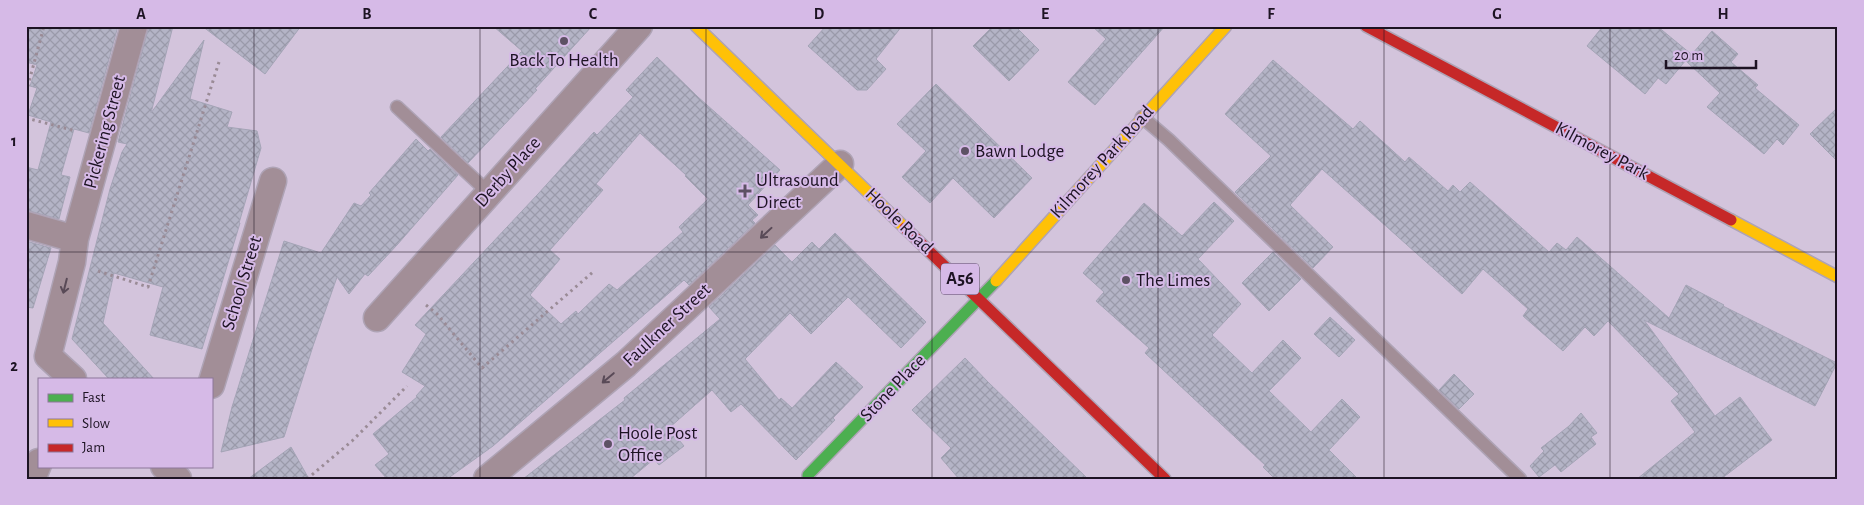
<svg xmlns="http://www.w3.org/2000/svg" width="1864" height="505" font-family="'Alegreya Sans',sans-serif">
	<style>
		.building { fill: url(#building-cross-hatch); stroke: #a4a4b6; fill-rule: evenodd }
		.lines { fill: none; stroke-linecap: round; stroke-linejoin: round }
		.lane-casing { stroke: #aea3b5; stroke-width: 15 }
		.street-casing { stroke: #aea3b5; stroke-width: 29 }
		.fast-casing { stroke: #aea3b5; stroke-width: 14 }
		.slow-casing { stroke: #aea3b5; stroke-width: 14 }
		.jam-casing { stroke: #aea3b5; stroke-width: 14 }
		.path { stroke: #9a8b96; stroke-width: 3; stroke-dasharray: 2.5 4; stroke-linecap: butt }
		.lane { stroke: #a28e97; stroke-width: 12 }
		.street { stroke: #a28e97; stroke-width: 26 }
		.fast { stroke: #4caf50; stroke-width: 11 }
		.slow { stroke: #ffc107; stroke-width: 11 }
		.jam { stroke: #c62828; stroke-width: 11 }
		.oneway { stroke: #594a57 }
		.grid { fill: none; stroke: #1d1323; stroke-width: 1; stroke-opacity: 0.55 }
		.poi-dot { fill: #5d5164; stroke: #d6bae7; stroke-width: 2 }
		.labels { text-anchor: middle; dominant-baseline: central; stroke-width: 4; stroke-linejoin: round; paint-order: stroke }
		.shield { fill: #d6bae7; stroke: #54455e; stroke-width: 1 }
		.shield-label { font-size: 18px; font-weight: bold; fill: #1d1323 }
		.poi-label { font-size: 19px; fill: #1d1323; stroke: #d6bae7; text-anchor: start }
		.street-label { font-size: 19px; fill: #1d1323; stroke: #d6bae7 }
		.neatline { fill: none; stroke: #1d1323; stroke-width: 2 }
		.grid-label { font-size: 16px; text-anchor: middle; font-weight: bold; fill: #1d1323 }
	</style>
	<defs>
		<pattern id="building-cross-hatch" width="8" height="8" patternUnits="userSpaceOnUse" patternTransform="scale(1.25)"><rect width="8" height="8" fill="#b4b4c6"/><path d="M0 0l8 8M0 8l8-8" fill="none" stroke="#9a9aaa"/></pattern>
	</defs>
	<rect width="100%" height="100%" fill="#d3c4dc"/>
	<!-- building -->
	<path class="building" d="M26,26H118L89,133L74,129L61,175L70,177L59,219L26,210V167L38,170L51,122L28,115L37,88L30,86L37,65L26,62Z
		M149,26H173L151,113L204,40L190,99L232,112L227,127L257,131L261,148L239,223H240L202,349L150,335L163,287L114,273L103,323L154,379H109L72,339L110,189L122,152L127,144L118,142Z
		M202,26H301L265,74Z
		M493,26H592L535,89L537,90L468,163L441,137L522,51Z
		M826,26H902L876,59L886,69L867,90H857L808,46Z
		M993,26H1015L1039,50L1009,81L973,46Z
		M1092,26H1165L1095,105L1068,82L1106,39Z
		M1603,26H1657L1691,54L1666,84L1658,78L1645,94L1587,46Z
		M1712,31L1738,54L1731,62L1758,85L1755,88L1799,125L1783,145L1777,139L1764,154L1707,107L1720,93L1686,61Z
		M657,57L698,97L780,170L748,205L758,215L752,220L755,223L689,285L684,280L493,446L447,479H387L375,465L389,454L373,434L417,397L416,396L425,386L402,372L426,334L415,325L538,194L594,132L597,135L633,97L626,90ZM640,133L686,175L685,176L708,199L679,227L683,232L617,290L609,284L578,314L576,311L561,324L530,295L560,259L550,250L603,190L596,184Z
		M1273,60L1353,129L1360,121L1405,162L1409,157L1448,191L1453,185L1460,192L1470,182L1549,252L1557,243L1566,250L1577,237L1669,318L1686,285L1724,305L1723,306L1837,363L1815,406L1644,320L1715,416L1740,397L1772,440L1721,479H1637L1695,432L1671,401L1679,394L1608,321L1594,336L1585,327L1563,351L1523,316L1528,309L1483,269L1462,294L1322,169L1290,205L1333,247L1313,268L1235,192L1271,156L1225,114Z
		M936,84L1032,178L994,218L953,178L930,203L902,177L926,151L897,124Z
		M1838,107V162L1810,134Z
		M416,139L428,151L430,149L458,175L397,245L368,276L365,274L349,294L337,277L313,346L284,437L221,452L232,407L284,241L321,253L354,203L361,206L371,195L369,193Z
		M1214,202L1234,221L1198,259L1241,304L1212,335L1252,373L1283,340L1301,358L1269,391L1311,432L1342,399L1360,417L1329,450L1358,479H1275L1263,467L1265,465L1145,353L1149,348L1096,301L1104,292L1083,273L1144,203L1182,236Z
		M835,233L926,322L901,348L848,297L811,334L790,313L745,359L779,400L781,398L792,408L836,362L863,387L833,418L835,420L796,460L741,404L731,412L712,390L669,428L684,446L659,465L654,459L630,479H523L625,400L624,398L720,319L709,307L775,245L792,262L812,242L819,249Z
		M26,241L51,248L33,308L26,307Z
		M1273,252L1301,279L1269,311L1242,283Z
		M1330,317L1355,340L1339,357L1314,334Z
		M965,358L988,382L1088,479H959L941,458L951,448L912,410Z
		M1454,374L1474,394L1459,409L1439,390Z
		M1581,413L1597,433L1591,437L1596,444L1561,472L1555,465L1539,477L1530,466L1544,451L1541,448L1569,426Z
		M291,447L309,479H248Z"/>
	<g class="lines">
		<!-- lane casing -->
		<g class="lane-casing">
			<path id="lane" d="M397,107L489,193
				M1142,117L1169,140L1520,479"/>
		</g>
		<!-- street casing -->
		<g class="street-casing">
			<path id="street" d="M26,225L75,239
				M377,318L639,26
				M73,379L48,356L72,262L75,239L134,26
				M211,385L273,181
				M164,466L178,479
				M32,479L39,462
				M487,479L626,364L840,164"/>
		</g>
		<!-- fast casing -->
		<g class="fast-casing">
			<path id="fast" d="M808,479V475L996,281"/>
		</g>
		<!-- slow casing -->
		<g class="slow-casing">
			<path id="slow" d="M696,26L905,228
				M1731,220L1838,277
				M996,281L1226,26"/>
		</g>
		<!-- jam casing -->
		<g class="jam-casing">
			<path id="jam" d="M1366,26L1731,220
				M905,228L1165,479"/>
		</g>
		<!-- path -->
		<path class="path" d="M26,93L44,26
			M26,118L76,131
			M98,271L148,287L219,62
			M426,305L437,314L482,368L593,272
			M307,479L352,441L407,386"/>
		<!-- lane -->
		<use href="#lane" class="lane"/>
		<!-- street -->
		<use href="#street" class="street"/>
		<!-- fast -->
		<use href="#fast" class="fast"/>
		<!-- slow -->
		<use href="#slow" class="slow"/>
		<!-- jam -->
		<use href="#jam" class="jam"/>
	</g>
	<!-- one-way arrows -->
	<defs><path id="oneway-shaft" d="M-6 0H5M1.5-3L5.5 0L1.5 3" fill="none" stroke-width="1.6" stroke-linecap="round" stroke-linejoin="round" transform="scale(1.25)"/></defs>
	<g class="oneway">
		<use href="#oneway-shaft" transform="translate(766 233) rotate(137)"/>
		<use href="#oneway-shaft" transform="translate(65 286) rotate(104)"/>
		<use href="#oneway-shaft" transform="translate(608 378) rotate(140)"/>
	</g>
	<!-- grid -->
	<path class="grid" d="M254,26V479M480,26V479M706,26V479M932,26V479M1158,26V479M1384,26V479M1610,26V479M26,252H1838"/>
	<!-- markers -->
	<g class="poi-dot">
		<circle cx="564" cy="41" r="5"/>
		<circle cx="965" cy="151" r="5"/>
		<path d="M742.5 183.5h5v5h5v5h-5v5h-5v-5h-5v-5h5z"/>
		<circle cx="1126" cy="280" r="5"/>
		<circle cx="608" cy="444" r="5"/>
	</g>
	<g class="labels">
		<!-- shield labels -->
		<rect class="shield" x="941" y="263.5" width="38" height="31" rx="4"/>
		<g class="shield-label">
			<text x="960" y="279">A56</text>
		</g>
		<!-- poi labels -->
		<g class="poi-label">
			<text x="564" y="60" text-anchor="middle">Back To Health</text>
			<text x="975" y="151">Bawn Lodge</text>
			<text x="756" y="180">Ultrasound<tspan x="756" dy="22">Direct</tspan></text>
			<text x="1136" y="280">The Limes</text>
			<text x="618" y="433">Hoole Post<tspan x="618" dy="22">Office</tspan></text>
		</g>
		<!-- street labels -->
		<g class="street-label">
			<text transform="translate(105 132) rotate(-75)">Pickering Street</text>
			<text transform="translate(1602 151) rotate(28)">Kilmorey Park</text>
			<text transform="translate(1102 162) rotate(-48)">Kilmorey Park Road</text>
			<text transform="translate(508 172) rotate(-48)">Derby Place</text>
			<text transform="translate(899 221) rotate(44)">Hoole Road</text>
			<text transform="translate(242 283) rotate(-73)">School Street</text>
			<text transform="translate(667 325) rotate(-43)">Faulkner Street</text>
			<text transform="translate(893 388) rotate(-46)">Stone Place</text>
		</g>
	</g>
	<!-- border -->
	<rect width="1864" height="505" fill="none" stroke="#d6bae7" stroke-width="55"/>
	<!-- legend -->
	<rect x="38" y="378" width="175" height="90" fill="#d6bae7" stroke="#8c7799"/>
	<rect x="48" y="394" width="25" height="8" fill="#4caf50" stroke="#8c7799"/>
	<text x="82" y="402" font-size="15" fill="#1d1323">Fast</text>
	<rect x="48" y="419" width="25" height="8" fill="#ffc107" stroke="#8c7799"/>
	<text x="82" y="428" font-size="15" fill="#1d1323">Slow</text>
	<rect x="48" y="444" width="25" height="8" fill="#c62828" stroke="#8c7799"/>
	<text x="82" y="452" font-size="15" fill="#1d1323">Jam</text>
	<!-- scale -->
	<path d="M1666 60v8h90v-8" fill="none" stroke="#1d1323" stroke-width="2.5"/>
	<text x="1674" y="60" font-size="15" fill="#1d1323" stroke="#d6bae7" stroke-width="4" paint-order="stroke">20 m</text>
	<rect x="28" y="28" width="1808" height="450" class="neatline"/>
	<g class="grid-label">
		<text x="141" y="19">A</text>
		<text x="367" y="19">B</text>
		<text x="593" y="19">C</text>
		<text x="819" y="19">D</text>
		<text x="1045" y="19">E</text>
		<text x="1271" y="19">F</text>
		<text x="1497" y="19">G</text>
		<text x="1723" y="19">H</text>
		<text x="14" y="146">1</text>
		<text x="14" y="371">2</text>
	</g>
</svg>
